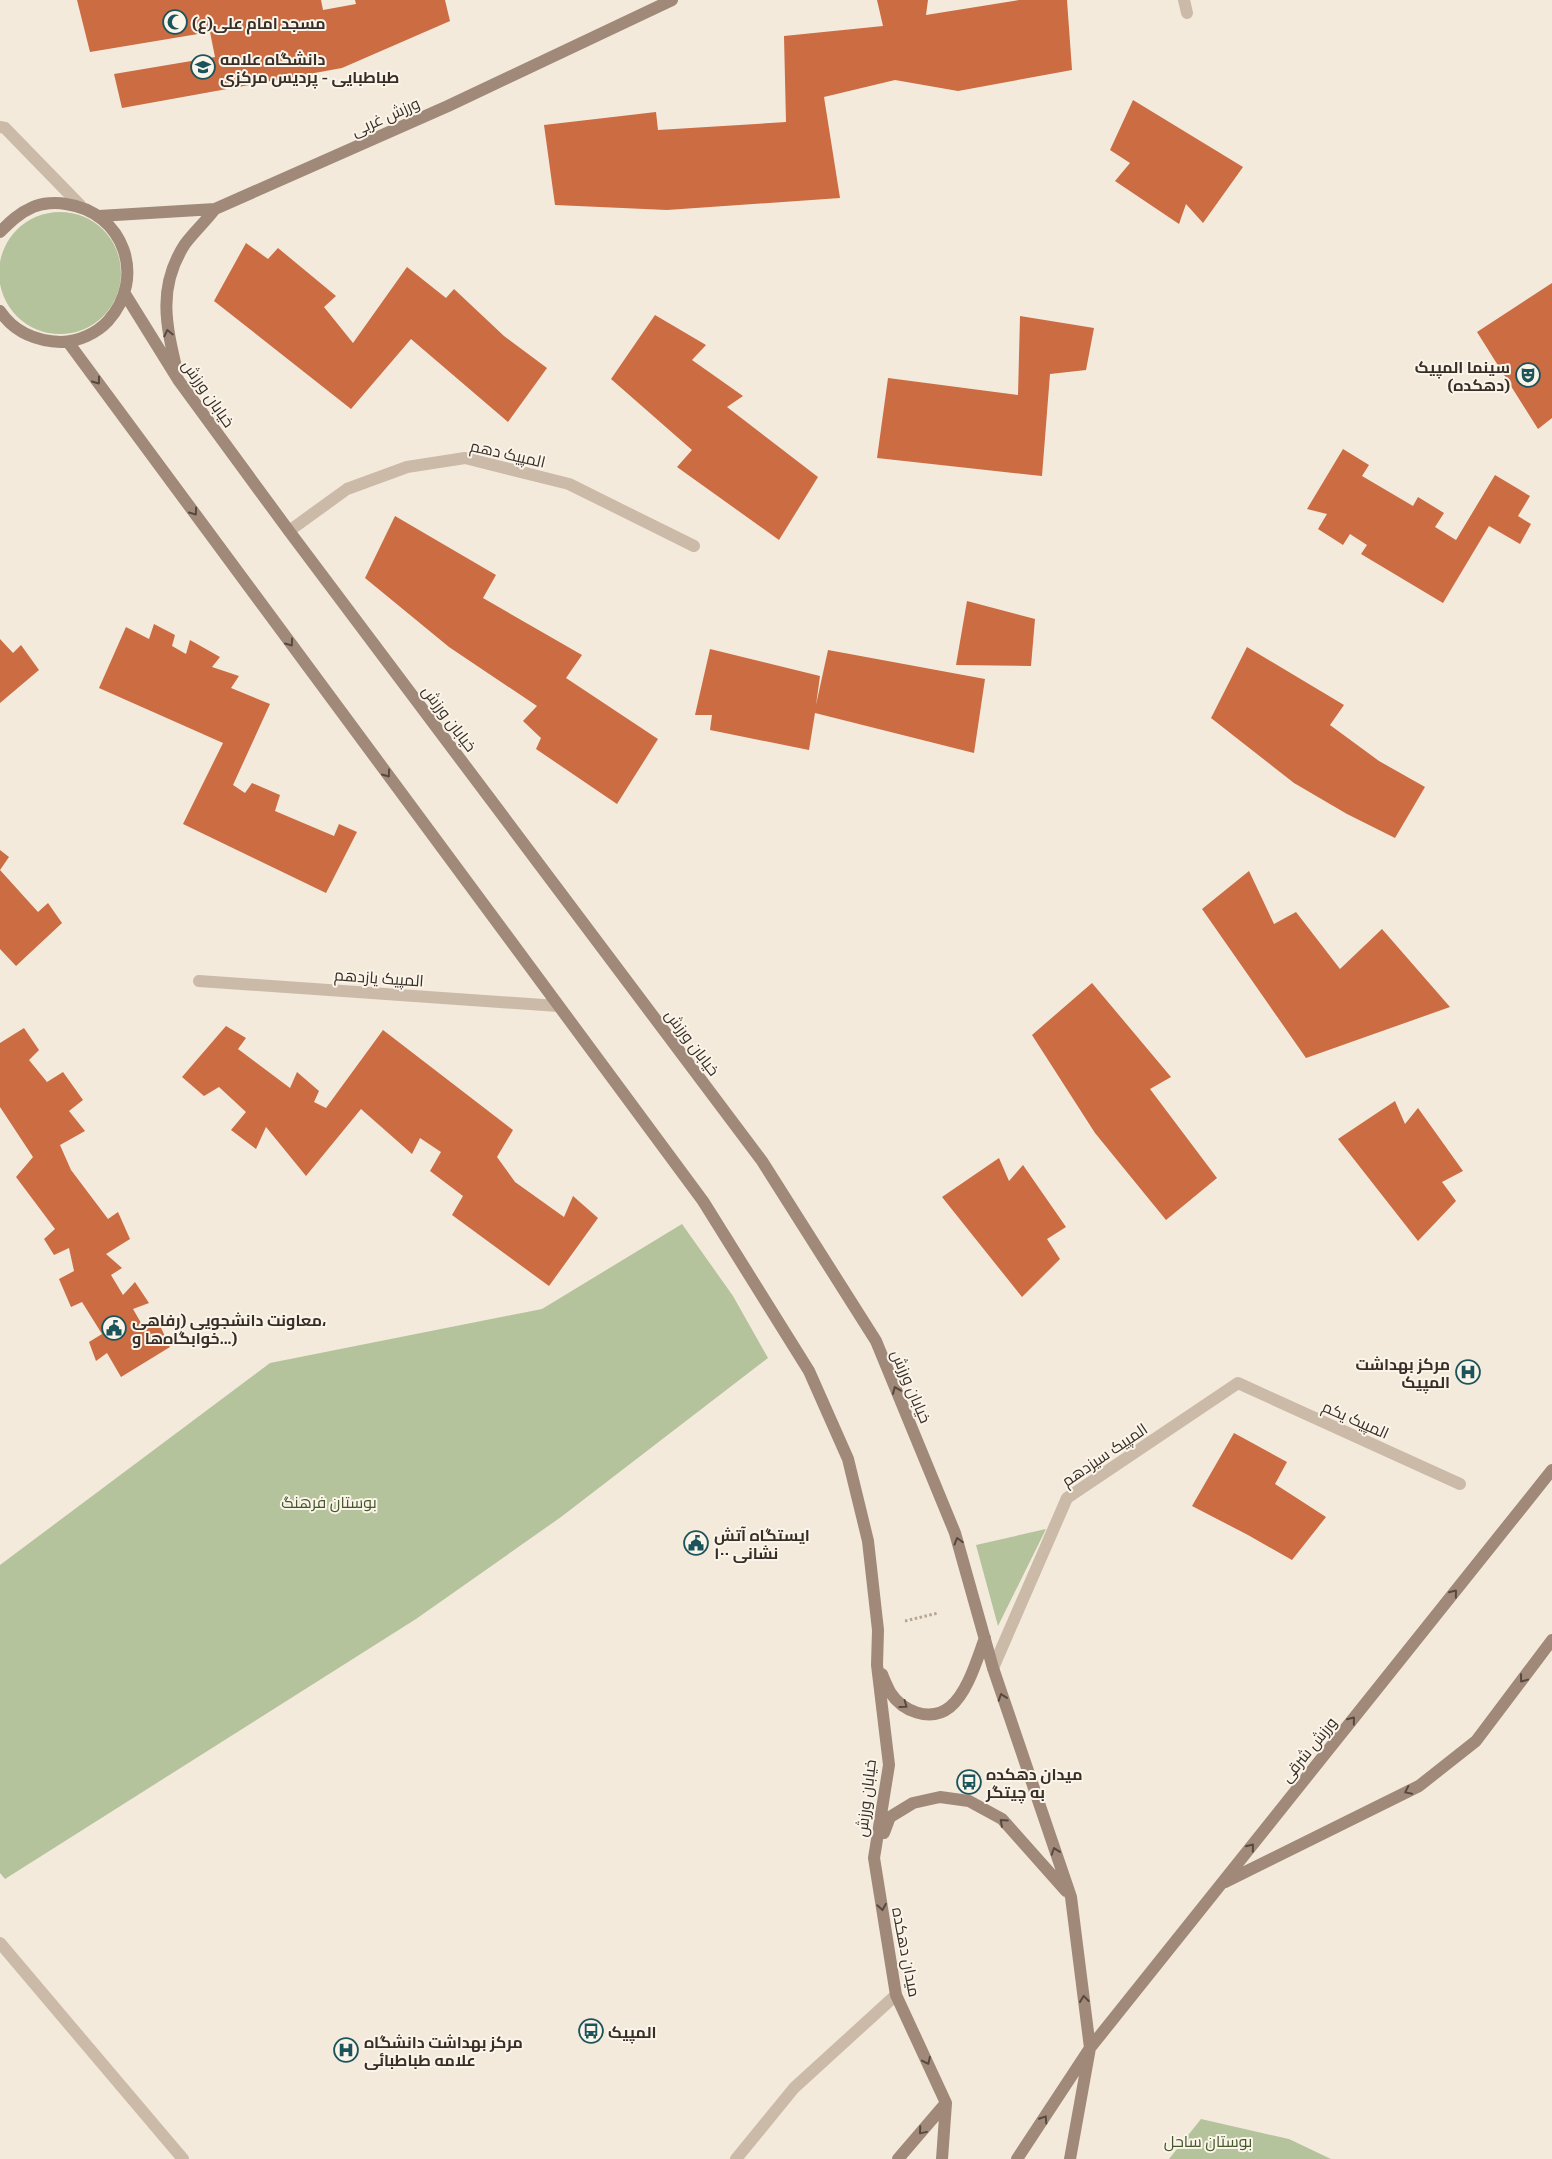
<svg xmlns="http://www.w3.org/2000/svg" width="1552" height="2159" font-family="'Exo 2',Cairo,sans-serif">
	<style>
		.green { fill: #b4c39b }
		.building { fill: #cb6c43 }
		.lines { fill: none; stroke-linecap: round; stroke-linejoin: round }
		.path { stroke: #b8a592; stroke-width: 3; stroke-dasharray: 2.5 2.5; stroke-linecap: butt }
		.lane { stroke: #ccbaa8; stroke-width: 12 }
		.street { stroke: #ccbaa8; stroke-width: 12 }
		.secondary { stroke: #a08979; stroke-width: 12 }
		.oneway { stroke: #574940 }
		.labels { text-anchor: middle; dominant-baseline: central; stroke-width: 4; stroke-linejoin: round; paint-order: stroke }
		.poi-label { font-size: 16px; font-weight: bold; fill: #382e28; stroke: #fbf4e9; text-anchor: start }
		.street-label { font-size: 16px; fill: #382e28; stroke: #fbf4e9 }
		.park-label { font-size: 16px; fill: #45582b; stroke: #fbf4e9 }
	</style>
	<rect width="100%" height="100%" fill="#f3eadc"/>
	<!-- green -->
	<path class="green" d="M-1 273a61 61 0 1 1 122 0a61 61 0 1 1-122 0Z
		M682,1224L733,1296L768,1358L561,1517L416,1619L5,1879L0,1873V1565L270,1363L542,1309Z
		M1046,1529L998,1626L976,1545Z
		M1201,2119L1289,2139L1331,2159H1169Z"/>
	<!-- building -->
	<path class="building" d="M77,0H321L323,10L356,4L355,0H445L450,21L342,68L122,108L114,74L215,57L210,32L90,52Z
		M877,0H928L926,15L1019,0H1067L1072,70L958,91L895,80L824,97L840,198L667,210L555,205L544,125L656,112L658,130L786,122L784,36L883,26Z
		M1133,100L1243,167L1203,223L1186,204L1179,224L1115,181L1130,163L1110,150Z
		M246,243L268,259L278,248L336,296L324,307L353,343L407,267L446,298L454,289L504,336L547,368L508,422L411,339L351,409L214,301Z
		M1552,283V418L1538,429L1477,332Z
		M655,315L706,345L692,360L743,396L727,407L818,477L779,540L677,467L692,450L611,379Z
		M1020,316L1094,328L1086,370L1050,374L1042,476L877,458L888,378L1018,395Z
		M1343,449L1369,465L1362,476L1413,506L1418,497L1444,513L1435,527L1456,540L1495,475L1530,496L1518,516L1531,524L1520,544L1489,526L1443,603L1361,554L1367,545L1350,534L1343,545L1318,529L1327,514L1307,509Z
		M395,516L496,575L483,598L582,655L566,678L658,739L617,804L536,749L541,738L523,721L537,706L449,647L365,578Z
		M967,601L1035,619L1031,666L956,665Z
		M154,624L175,635L172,646L186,654L190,640L220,657L212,667L239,676L231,688L270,704L233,785L245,793L252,783L280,795L275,811L334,836L339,824L357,832L326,893L183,824L223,743L99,688L126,627L149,639Z
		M0,639L13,653L21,645L39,670L0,703Z
		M1247,647L1344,705L1330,725L1379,761L1425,787L1395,838L1347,814L1294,783L1211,718Z
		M710,649L820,676L816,705L828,650L985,679L974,753L815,713L809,750L710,730L712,715H695Z
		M0,850L9,857L0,870L38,912L48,903L62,923L16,966L0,949Z
		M1249,871L1274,924L1296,912L1340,969L1382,929L1450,1007L1306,1058L1202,909Z
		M1092,983L1171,1077L1150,1089L1217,1178L1166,1220L1095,1133L1032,1035Z
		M226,1026L246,1038L238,1049L290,1088L297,1072L319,1091L314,1102L326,1108L383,1030L513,1130L497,1157L515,1182L564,1217L573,1196L598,1218L549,1286L452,1215L463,1196L430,1171L441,1152L420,1138L412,1154L361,1109L306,1176L266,1127L256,1149L231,1130L246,1112L219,1087L204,1096L182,1077Z
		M24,1028L39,1050L29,1060L47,1082L63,1072L83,1100L69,1111L85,1131L60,1145L71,1170L108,1219L118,1212L130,1239L106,1254L122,1268L111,1275L123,1295L135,1282L149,1303L133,1309L144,1328L156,1317L170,1347L121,1377L107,1353L96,1361L89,1342L102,1334L82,1302L71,1307L59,1279L74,1271L69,1248L54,1255L44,1239L55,1229L16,1177L33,1157L0,1107V1043Z
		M1395,1101L1405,1124L1418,1108L1463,1171L1442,1182L1456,1201L1418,1241L1338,1139Z
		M999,1158L1009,1181L1023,1165L1066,1227L1047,1239L1060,1259L1022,1297L942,1197Z
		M1234,1433L1287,1462L1275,1484L1326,1517L1292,1560L1248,1535L1192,1506Z"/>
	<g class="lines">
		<!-- path -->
		<path class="path" d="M905,1621L938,1613"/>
		<!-- lane -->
		<path class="lane" d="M0,127L5,128L80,205
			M0,1943L183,2159
			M736,2159L794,2088L896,1995"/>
		<!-- street -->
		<path class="street" d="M1184,0L1187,13
			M289,531L347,489L407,467L465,458L569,484L694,546
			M199,981L558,1006
			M993,1668L1067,1498L1238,1383L1460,1484"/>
		<!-- secondary -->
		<path class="secondary" d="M99,216L215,209L448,106L672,0
			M0,232C10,222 19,213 33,207C42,203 56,202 66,204C124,212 147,278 108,321C97,333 78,342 61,342C36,341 14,332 0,311
			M125,294L179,381L289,531L762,1161L876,1341L955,1533L993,1668L1071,1897L1090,2048L1070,2159
			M68,342L703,1201L809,1371L848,1459L868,1541L878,1630L877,1665L889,1765L874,1858L896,1995L946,2103L942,2159
			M177,371C166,325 157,287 185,244C194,232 206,221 215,209
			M882,1674C884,1680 887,1686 890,1692C902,1711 930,1723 950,1707C968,1692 977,1659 985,1638
			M884,1833L890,1817L913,1803L940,1797L969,1801L1002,1819L1066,1891
			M1225,1882L1419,1786L1476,1741L1552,1640
			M898,2159L946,2103
			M1017,2159L1090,2048L1552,1470"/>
	</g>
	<!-- one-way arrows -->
	<defs><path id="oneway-chevron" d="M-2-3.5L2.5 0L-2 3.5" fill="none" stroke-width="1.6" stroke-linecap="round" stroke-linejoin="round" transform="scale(1.25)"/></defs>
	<g class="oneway">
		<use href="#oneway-chevron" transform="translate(168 333) rotate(-103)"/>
		<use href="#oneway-chevron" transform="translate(97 381) rotate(54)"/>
		<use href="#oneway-chevron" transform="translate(194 512) rotate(54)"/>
		<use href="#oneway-chevron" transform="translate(290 643) rotate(54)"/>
		<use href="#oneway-chevron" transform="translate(387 774) rotate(54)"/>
		<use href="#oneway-chevron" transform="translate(896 1390) rotate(-113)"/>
		<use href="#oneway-chevron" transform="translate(958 1541) rotate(-106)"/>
		<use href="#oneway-chevron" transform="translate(1454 1593) rotate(-51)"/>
		<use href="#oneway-chevron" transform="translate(1523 1679) rotate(127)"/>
		<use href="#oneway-chevron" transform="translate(1002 1697) rotate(-109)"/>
		<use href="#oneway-chevron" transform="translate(904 1705) rotate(36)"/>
		<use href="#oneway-chevron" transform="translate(1352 1720) rotate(-51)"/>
		<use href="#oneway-chevron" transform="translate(1408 1791) rotate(154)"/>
		<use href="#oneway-chevron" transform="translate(1003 1822) rotate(-138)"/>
		<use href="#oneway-chevron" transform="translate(1251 1847) rotate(-51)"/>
		<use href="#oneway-chevron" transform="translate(1055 1851) rotate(-109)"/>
		<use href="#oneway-chevron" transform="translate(882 1907) rotate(81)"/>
		<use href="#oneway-chevron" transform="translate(1084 1999) rotate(-97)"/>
		<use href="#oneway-chevron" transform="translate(927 2061) rotate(65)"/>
		<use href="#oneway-chevron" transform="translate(1044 2119) rotate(-57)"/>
		<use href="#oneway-chevron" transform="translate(922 2131) rotate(130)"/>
	</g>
	<!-- icons -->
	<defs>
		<g id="mosque-ring" transform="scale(1.25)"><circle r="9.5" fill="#fbf4e9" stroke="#1c545c" stroke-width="1.5"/><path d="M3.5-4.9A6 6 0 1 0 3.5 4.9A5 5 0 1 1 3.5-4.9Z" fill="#1c545c"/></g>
		<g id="university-ring" transform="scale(1.25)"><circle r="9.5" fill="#fbf4e9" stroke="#1c545c" stroke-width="1.5"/><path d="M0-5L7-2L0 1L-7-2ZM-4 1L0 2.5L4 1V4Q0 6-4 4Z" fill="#1c545c"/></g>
		<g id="theatre-ring" transform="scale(1.25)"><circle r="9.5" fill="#fbf4e9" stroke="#1c545c" stroke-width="1.5"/><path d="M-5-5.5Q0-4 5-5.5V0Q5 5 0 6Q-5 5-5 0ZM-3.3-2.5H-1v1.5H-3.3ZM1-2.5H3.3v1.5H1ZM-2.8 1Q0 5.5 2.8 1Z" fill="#1c545c"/></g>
		<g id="civic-ring" transform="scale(1.25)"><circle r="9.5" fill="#fbf4e9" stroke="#1c545c" stroke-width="1.5"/><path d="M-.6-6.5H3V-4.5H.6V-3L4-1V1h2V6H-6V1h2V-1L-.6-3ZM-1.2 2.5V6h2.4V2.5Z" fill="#1c545c"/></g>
		<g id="hospital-ring" transform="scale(1.25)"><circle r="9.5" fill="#fbf4e9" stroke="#1c545c" stroke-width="1.5"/><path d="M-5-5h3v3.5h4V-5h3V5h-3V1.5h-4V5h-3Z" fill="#1c545c"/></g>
		<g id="bus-ring" transform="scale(1.25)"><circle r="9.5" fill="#fbf4e9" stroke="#1c545c" stroke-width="1.5"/><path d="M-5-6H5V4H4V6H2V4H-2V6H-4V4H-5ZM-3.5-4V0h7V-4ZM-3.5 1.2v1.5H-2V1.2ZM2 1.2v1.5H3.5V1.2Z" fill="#1c545c"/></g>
	</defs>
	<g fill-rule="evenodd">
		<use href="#mosque-ring" x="175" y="22"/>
		<use href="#university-ring" x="203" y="67"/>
		<use href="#theatre-ring" x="1528" y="375"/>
		<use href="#civic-ring" x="114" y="1328"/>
		<use href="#hospital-ring" x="1468" y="1372"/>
		<use href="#civic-ring" x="696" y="1543"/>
		<use href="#bus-ring" x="969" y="1782"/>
		<use href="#bus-ring" x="591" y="2031"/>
		<use href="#hospital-ring" x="346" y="2050"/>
	</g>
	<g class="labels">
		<!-- poi labels -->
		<g class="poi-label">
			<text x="192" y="22">مسجد امام علی(ع)</text>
			<text x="220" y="58">دانشگاه علامه<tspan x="220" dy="18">طباطبایی - پردیس مرکزی</tspan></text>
			<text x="1510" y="366" text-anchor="end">سینما المپیک<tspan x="1510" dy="18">(دهکده)</tspan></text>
			<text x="132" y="1319">معاونت دانشجویی (رفاهی،<tspan x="132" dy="18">خوابگاه‌ها و...)</tspan></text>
			<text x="1450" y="1363" text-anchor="end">مرکز بهداشت<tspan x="1450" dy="18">المپیک</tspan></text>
			<text x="714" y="1534">ایستگاه آتش<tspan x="714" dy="18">نشانی ۱۰۰</tspan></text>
			<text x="986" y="1773">میدان دهکده<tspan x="986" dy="18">به چیتگر</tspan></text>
			<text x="608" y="2031">المپیک</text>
			<text x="364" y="2041">مرکز بهداشت دانشگاه<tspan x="364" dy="18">علامه طباطبائی</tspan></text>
		</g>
		<!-- street labels -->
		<g class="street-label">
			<text transform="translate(385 116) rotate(-24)">ورزش غربی</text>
			<text transform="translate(209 393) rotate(55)">خیابان ورزش</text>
			<text transform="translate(508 453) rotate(13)">المپیک دهم</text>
			<text transform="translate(450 718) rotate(53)">خیابان ورزش</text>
			<text transform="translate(379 977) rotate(4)">المپیک یازدهم</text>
			<text transform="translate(693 1042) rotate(53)">خیابان ورزش</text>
			<text transform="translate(912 1386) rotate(67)">خیابان ورزش</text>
			<text transform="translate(1356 1419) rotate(24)">المپیک یکم</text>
			<text transform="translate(1104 1454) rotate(-34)">المپیک سیزدهم</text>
			<text transform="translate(1308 1749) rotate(-51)">ورزش شرقی</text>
			<text transform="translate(865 1798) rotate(-83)">خیابان ورزش</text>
			<text transform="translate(907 1952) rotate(79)">میدان دهکده</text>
		</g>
		<!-- park labels -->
		<g class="park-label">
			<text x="329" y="1501">بوستان فرهنگ</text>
			<text x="1208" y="2140">بوستان ساحل</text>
		</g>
	</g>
</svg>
